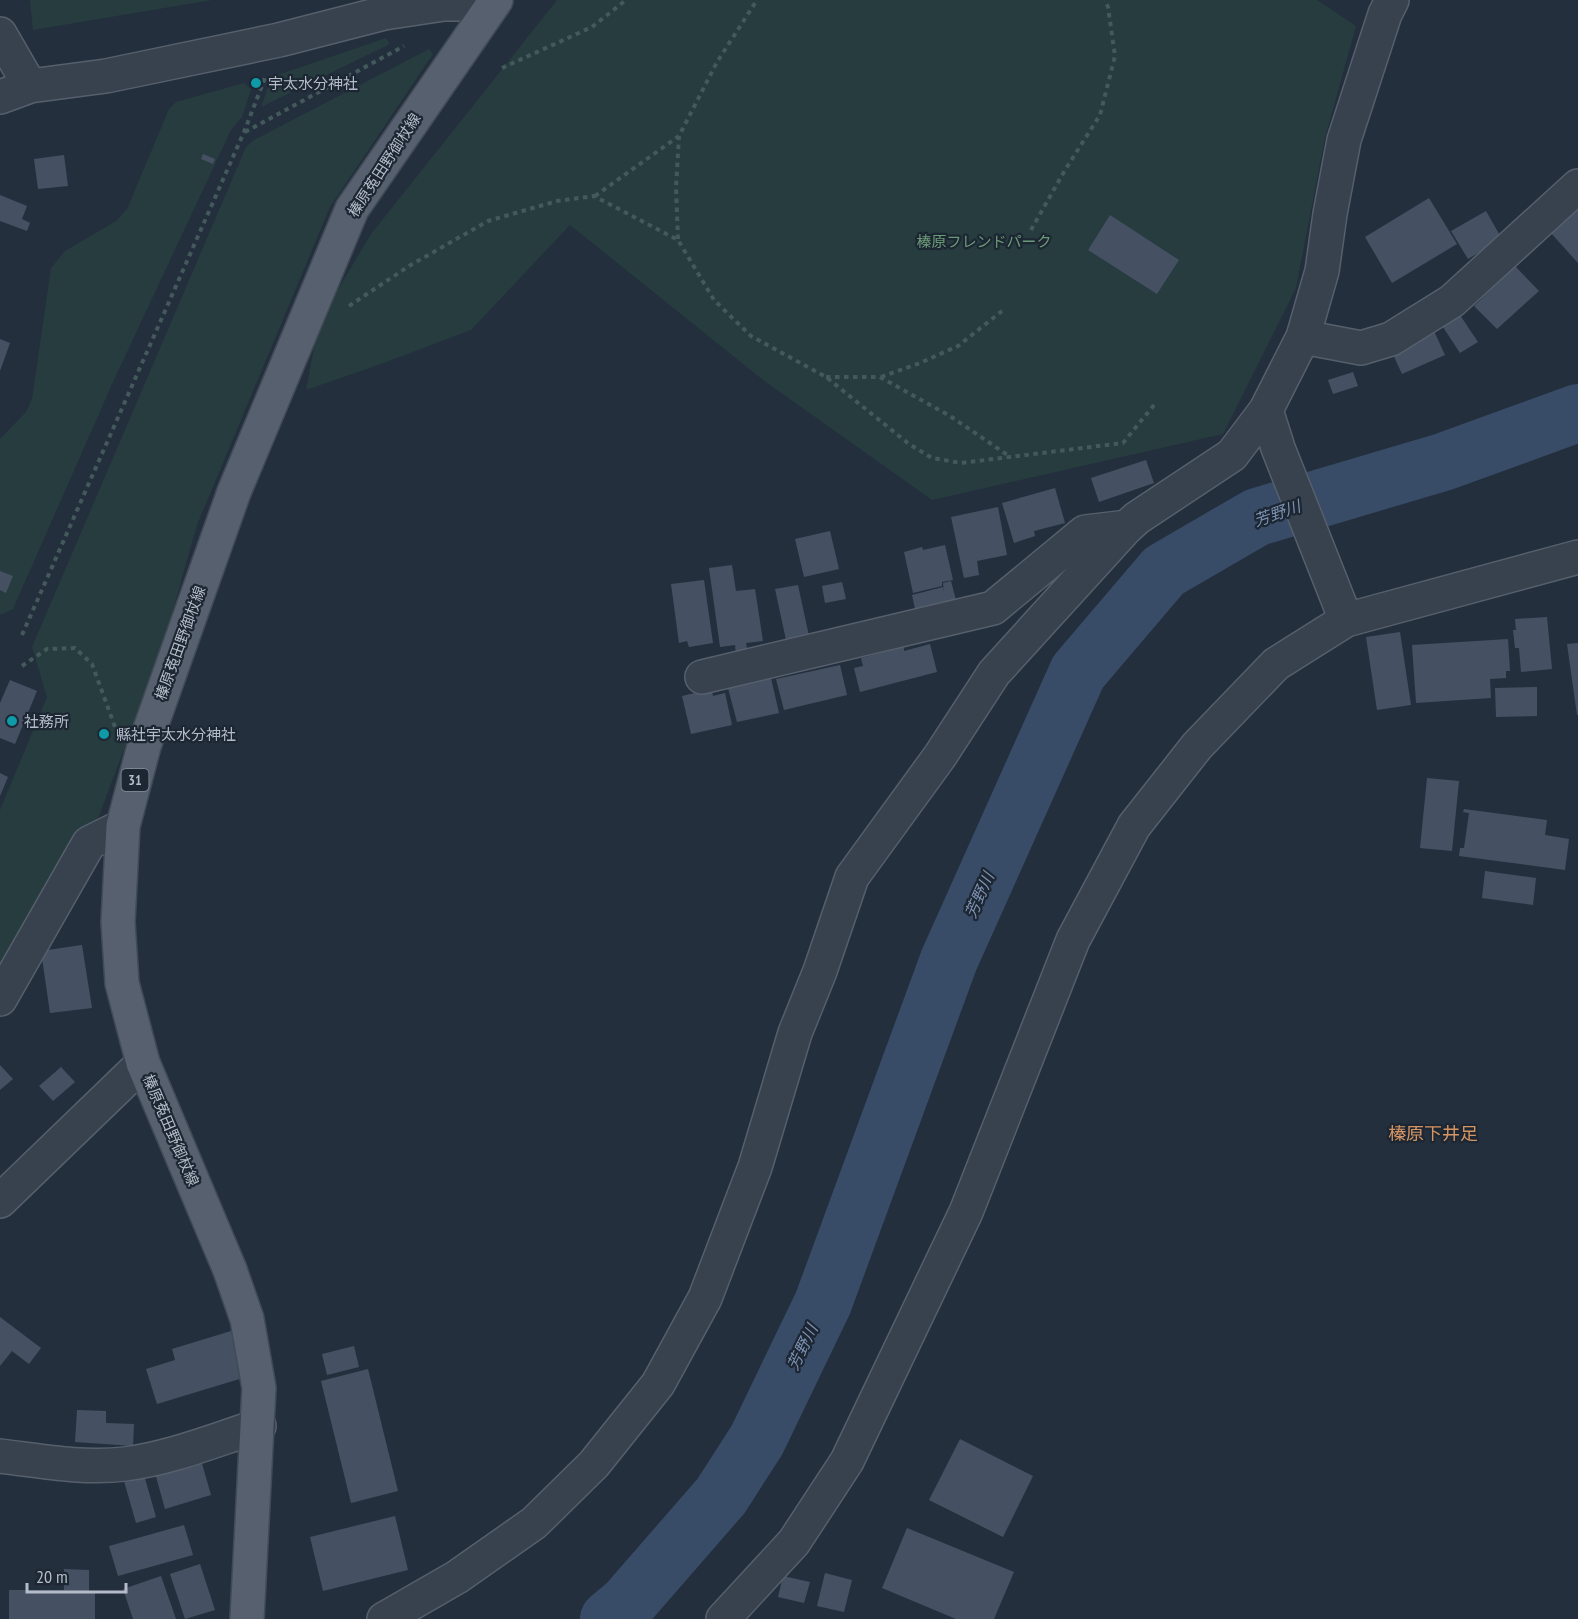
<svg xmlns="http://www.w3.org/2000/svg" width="1578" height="1619" font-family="'PT Sans Narrow','Noto Sans JP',sans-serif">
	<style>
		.green { fill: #263c3f }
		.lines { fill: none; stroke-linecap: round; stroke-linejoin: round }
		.river { stroke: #394c67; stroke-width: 58 }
		.building { fill: #455162 }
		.minor-casing { stroke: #565f6c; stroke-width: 36 }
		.primary-casing { stroke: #414a57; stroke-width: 36 }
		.path { stroke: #44595c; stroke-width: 4; stroke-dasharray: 4.5 4.5; stroke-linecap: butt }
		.minor { stroke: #38414e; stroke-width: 33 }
		.primary { stroke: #56606e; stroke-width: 33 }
		.culture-dot { fill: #0f9aa8; stroke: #1d2633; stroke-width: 2 }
		.labels { text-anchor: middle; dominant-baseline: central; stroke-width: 4.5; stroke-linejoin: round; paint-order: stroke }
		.shield { fill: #1d2633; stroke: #878f9c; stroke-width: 1.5 }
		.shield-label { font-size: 14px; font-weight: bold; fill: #b4bcc9 }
		.poi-label { font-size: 15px; fill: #b4bcc9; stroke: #1d2633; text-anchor: start }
		.street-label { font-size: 15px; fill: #b4bcc9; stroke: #1d2633 }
		.park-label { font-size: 15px; fill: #6b9a76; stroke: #1d2633 }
		.water-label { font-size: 16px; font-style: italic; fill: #7c92b1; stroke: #1d2633 }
		.quarter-label { font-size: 18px; fill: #d59563; stroke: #1d2633 }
	</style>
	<rect width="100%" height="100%" fill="#242f3e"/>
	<!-- green -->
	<path class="green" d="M30,0H212L33,30Z
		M557,0H1317L1356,26L1325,138L1296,288L1223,434L932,500L763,380L570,225L471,330L381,364L306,390L319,321L371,234Z
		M386,38L390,44L261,107L272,77Z
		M429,49L433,54L330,207L197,525L163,645L99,816L53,883L0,971V810L47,697L32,647L246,147L254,140Z
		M244,83L251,89L242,117L231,130L113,382L13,609L0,615V439L26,412L32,399L51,268L65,251L116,221L127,209L169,109L176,102Z"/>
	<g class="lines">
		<!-- river -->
		<path class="river" d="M609,1619L627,1604L721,1496L757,1440L823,1303L949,960L1078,672L1164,571L1257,517L1443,462L1578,413"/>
	</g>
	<!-- building -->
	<path class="building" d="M203,154L215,159L213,164L201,159Z
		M64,155L68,186L38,189L34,159Z
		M0,195L27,206L22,219L30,223L27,231L0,221Z
		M1429,198L1457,244L1392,283L1365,237Z
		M1578,206V263L1550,232Z
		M1486,211L1502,239L1468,259L1451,231Z
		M1110,215L1179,260L1157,294L1088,250Z
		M1515,266L1539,291L1497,329L1474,306Z
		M1460,315L1478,342L1460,353L1443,327Z
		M1434,331L1445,355L1402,374L1391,350Z
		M0,339L10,343L0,371Z
		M1353,372L1358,386L1333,394L1328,380Z
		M1146,460L1154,483L1099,502L1091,478Z
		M1055,488L1065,523L1034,531L1035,536L1014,543L1002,503Z
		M998,507L1007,555L977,561L979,575L964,578L951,517Z
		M830,531L839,569L804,577L795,539Z
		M945,545L953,580L942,582V586L913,593L904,552L922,547L923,550Z
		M732,565L736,591L755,589L763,641L746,643L748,653L736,654L735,645L720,647L709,568Z
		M0,571L13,576L6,593L0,590Z
		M704,580L713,643L689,647L687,641L679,643L671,584Z
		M951,581L958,608L917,618L912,595L943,587L944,593L943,583Z
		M842,582L846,599L825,603L822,586Z
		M798,585L809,636L786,640L775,589Z
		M1547,617L1552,669L1521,672L1519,648H1515L1513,630H1516L1515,619Z
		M1400,632L1411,705L1377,710L1366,637Z
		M1508,639L1510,671H1506V678L1490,679L1491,698L1416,703L1412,645Z
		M1578,643V715H1577L1567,644Z
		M930,644L937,672L860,692L854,668L863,666L861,658L904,647V651Z
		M840,665L847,695L784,710L776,679Z
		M771,678L779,713L737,722L728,688Z
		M10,680L37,691L15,744L0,738V703Z
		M1537,687V716L1496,717L1495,688Z
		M712,689L713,696L725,693L732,725L691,734L682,696Z
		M0,773L8,777L0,796Z
		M1427,778L1459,781L1452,851L1420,848Z
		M1464,809L1547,820L1545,835L1569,839L1565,870L1459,856L1460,848H1464L1469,813L1463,812Z
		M1485,871L1536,878L1533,905L1482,898Z
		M82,945L92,1008L50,1013L41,951Z
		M0,1065L13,1079L0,1090Z
		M61,1067L75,1082L53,1101L39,1086Z
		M0,1317L41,1348L29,1364L12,1351L0,1366Z
		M231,1331L246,1377L157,1404L146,1369L175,1360L172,1349Z
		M354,1346L359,1367L327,1375L322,1354Z
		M368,1369L398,1491L351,1503L321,1381Z
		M77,1410L106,1411V1423L134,1424L133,1446L75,1442Z
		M960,1439L1033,1476L1003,1537L929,1500Z
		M201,1460L211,1495L165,1509L155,1473Z
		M144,1475L156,1517L136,1523L124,1481Z
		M395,1516L408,1570L323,1591L310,1537Z
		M184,1525L193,1555L118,1576L109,1546Z
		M907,1528L1014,1572L994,1619H956L882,1588Z
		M200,1564L215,1610L185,1619L170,1574Z
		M64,1569L89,1570V1593H95V1619H9V1590H64Z
		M825,1573L852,1580L844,1612L817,1606Z
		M161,1576L176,1619H133L123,1589Z
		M783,1576L810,1582L804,1603L778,1597Z"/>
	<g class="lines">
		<!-- minor casing -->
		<g class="minor-casing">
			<path id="minor" d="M0,34L30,86L106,76L279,40L384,13L444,4H493
				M0,97L30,86
				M1303,337L1361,348L1391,339L1452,301L1578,186
				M1266,410L1278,448L1346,620
				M702,677L993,608L1085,532L1127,527
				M0,999L89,843L123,826
				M0,1201L143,1063
				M0,1456C41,1461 83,1469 125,1464C171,1458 215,1440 259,1426
				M384,1619L457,1577L534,1523L594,1464L658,1384L705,1298L755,1167L795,1033L820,971L852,877L940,756L994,673L1127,527L1137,518L1232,455L1266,410L1303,337L1322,271L1330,214L1344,140L1385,14L1392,0
				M723,1619L794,1542L847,1461L966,1212L1073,940L1134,826L1197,746L1276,664L1346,620L1578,557"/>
		</g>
		<!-- primary casing -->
		<g class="primary-casing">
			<path id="primary" d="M247,1619L259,1388L247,1319L230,1270L143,1063L122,983L118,922L123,826L144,746L234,492L352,209L496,0"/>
		</g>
		<!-- path -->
		<path class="path" d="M502,68L592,27L626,0
			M245,132L404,46
			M595,196L679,136L717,62L757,0
			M1031,230L1065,170L1100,115L1115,56L1108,7L1105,0
			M678,239L676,188L679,136
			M349,306L409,266L488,221L557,201L594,196L678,240L714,300L751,336L826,377L909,444L932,458L961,463L1123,443L1154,405
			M826,377H880L950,416L1009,456
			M881,377L920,363L958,346L1002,311
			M22,635L244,132L265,78
			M22,666L47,649L75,648L92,664L115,727"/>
		<!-- minor -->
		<use href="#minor" class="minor"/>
		<!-- primary -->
		<use href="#primary" class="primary"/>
	</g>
	<!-- markers -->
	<g class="culture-dot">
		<circle cx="256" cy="83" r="6"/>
		<circle cx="12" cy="721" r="6"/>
		<circle cx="104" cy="734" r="6"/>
	</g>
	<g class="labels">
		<!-- shield labels -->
		<rect class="shield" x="121.5" y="769" width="27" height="22" rx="4.5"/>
		<g class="shield-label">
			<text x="135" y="780">31</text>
		</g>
		<!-- poi labels -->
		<g class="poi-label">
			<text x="268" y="83">宇太水分神社</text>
			<text x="24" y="721">社務所</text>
			<text x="116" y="734">縣社宇太水分神社</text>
		</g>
		<!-- street labels -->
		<g class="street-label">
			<text transform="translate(384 165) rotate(-57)">榛原菟田野御杖線</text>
			<text transform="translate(180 643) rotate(-70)">榛原菟田野御杖線</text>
			<text transform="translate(171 1130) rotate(67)">榛原菟田野御杖線</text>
		</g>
		<!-- park labels -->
		<g class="park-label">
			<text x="984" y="241">榛原フレンドパーク</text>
		</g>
		<!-- water labels -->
		<g class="water-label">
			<text transform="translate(1277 513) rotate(-19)">芳野川</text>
			<text transform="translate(979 895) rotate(-66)">芳野川</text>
			<text transform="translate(802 1347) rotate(-64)">芳野川</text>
		</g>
		<!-- quarter labels -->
		<g class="quarter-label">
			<text x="1433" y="1133">榛原下井足</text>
		</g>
	</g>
	<!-- scale -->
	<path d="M27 1583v9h99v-9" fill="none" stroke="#b4bcc9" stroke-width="3"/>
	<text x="36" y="1583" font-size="18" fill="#b4bcc9" stroke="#1d2633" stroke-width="4.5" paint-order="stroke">20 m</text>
</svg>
